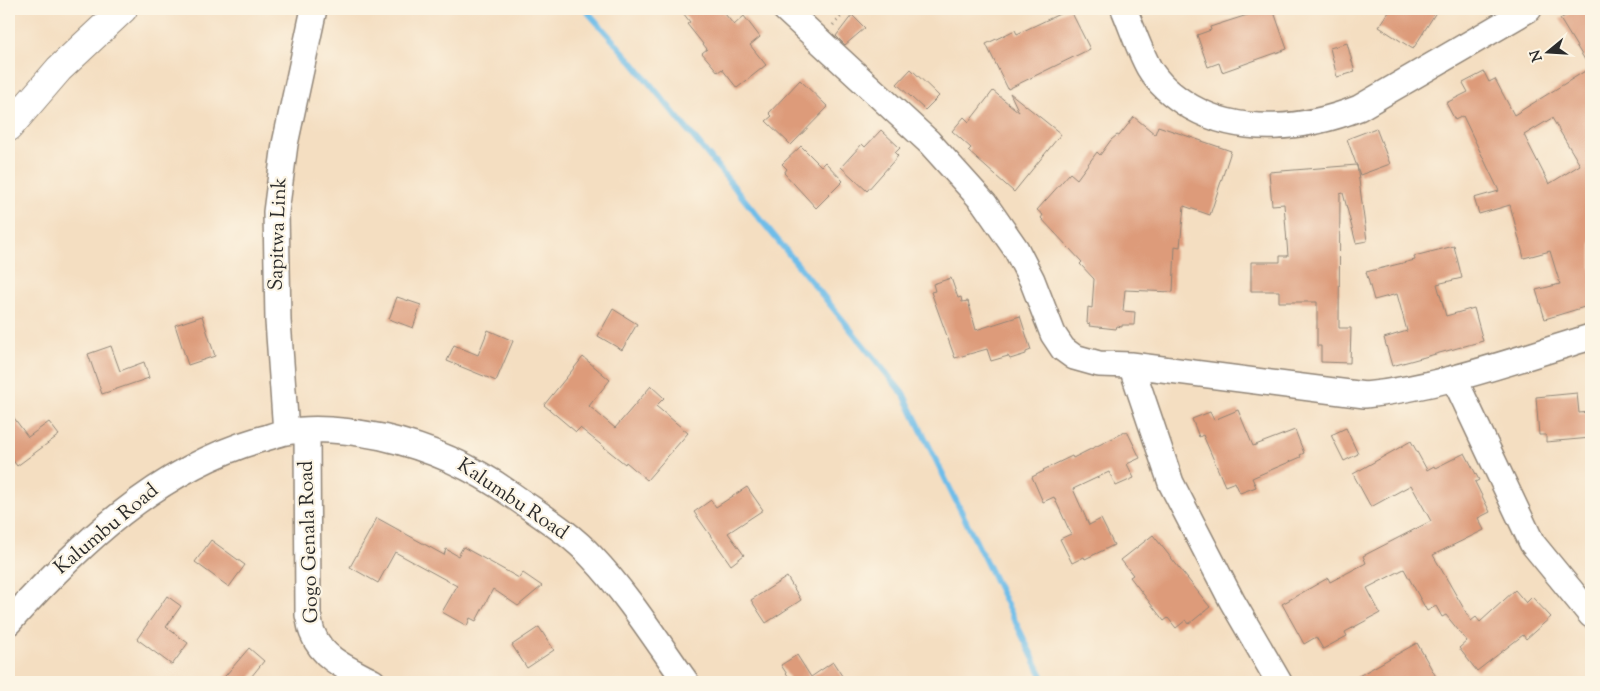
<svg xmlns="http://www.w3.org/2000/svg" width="1600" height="691" font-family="'Sorts Mill Goudy',serif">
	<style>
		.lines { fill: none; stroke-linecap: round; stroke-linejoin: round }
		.stream { stroke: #6ebde9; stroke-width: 6 }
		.building { fill: #dd9b7a; fill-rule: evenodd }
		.street-casing { stroke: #908476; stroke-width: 28 }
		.secondary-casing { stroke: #908476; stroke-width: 30 }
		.path { stroke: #908476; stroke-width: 3; stroke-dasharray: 1 4; stroke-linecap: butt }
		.street { stroke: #fff; stroke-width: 25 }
		.secondary { stroke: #fff; stroke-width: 28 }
		.labels { text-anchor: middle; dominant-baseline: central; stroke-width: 4.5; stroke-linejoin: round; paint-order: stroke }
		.street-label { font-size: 20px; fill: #2b2b2b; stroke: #fcf5e5 }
	</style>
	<rect width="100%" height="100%" fill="#fcf5e5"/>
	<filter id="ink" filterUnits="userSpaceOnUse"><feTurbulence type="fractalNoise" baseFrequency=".02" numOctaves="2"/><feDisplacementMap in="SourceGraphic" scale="10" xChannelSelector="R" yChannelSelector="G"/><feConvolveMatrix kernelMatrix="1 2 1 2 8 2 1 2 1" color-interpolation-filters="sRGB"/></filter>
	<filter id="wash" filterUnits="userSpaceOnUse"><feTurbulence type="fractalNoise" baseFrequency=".0096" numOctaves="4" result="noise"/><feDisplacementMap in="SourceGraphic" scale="20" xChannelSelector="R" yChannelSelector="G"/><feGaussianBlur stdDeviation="1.12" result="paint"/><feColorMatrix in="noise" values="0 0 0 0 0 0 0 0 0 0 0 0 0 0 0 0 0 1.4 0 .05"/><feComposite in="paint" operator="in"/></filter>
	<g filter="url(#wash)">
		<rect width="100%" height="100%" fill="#f4dec1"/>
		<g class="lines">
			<!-- stream -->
			<path class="stream" d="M585,9L633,63L904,395L1045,682"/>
		</g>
		<g id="blocks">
			<!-- building -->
			<path class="building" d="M680,9H721L734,25L744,16L760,37L750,45L766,65L737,88L722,69L718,72L702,53L707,49L687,24L690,22Z
				M1070,9L1090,49L1008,89L986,44L1015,30L1017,34Z
				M1266,9H1273L1287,49L1222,72L1219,63L1208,67L1197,35L1211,30L1210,27Z
				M1391,9H1438L1413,49L1379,27Z
				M1577,9H1591V305L1545,319L1536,290L1560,284L1550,251L1524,258L1510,205L1479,214L1474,198L1499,191L1463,116L1455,120L1446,103L1468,92L1463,83L1484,72L1489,82L1495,79L1514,115L1590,68L1560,19ZM1552,118L1580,165L1549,184L1524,135Z
				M852,15L865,28L845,45L836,36Z
				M1347,43L1355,72L1337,77L1330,48Z
				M911,69L939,96L925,110L897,84Z
				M800,80L828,107L791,145L766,121L772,116L769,113Z
				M993,91L1019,112L1010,93L1061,134L1014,192L968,151L971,148L952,131L964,117L969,122Z
				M1134,117L1155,134L1158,126L1231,151L1210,215L1184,206L1180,247L1175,246L1173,292L1125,290L1123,311L1135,312L1134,325H1122V327L1117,326L1116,329L1089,326L1090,324L1087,323L1088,307L1092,308L1094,279L1080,264L1082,262L1041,218L1043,215L1037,210L1070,173L1077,179L1097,152L1100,155L1111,140L1117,135L1119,136Z
				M1376,128L1390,164L1360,175L1347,139Z
				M881,130L900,148L895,153L898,156L867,191L841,167L862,144L865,147Z
				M801,146L821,166L825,162L843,181L816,208L784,173L787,169L782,164Z
				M1357,165L1367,241L1356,243L1343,193L1340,194L1339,321V328H1351L1350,363L1321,362V346H1317V302H1279V291H1251V262H1280V256H1288L1284,204L1272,205L1269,172Z
				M1454,246L1462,278L1437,284L1446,316L1474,308L1483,341L1392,366L1384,338L1407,331L1397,294L1374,300L1366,272L1415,260L1414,256Z
				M951,278L958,298L961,297L962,302L968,301L976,330L1020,316L1031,350L1026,352V354L1010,359L1008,356L991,361L987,349L955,358L931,292L935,291L933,284Z
				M397,297L421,305L413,328L389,319Z
				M613,309L637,324L622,350L598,336Z
				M202,316L215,356L188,365L175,325Z
				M488,330L513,341L496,381L447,361L454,345L478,355Z
				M111,346L120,371L144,362L149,378L102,394L88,354Z
				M583,357L610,380L589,406L615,428L651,386L664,398L656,406L688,433L647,480L626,462L625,464L580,428L576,432L544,405Z
				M1577,393L1579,413L1591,412V438L1546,442V435H1539L1536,397Z
				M1238,410L1253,446L1295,430L1304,453L1300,455L1301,457L1252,478L1256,487L1240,493L1235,482L1225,486L1203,435L1199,437L1192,419L1210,412L1214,420Z
				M9,411L28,437L49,422L59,435L17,466L9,455Z
				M1346,428L1358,454L1344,461L1331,435Z
				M1127,431L1140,458L1127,464L1134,478L1116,486L1109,472L1073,489L1089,525L1101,519L1114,545L1085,559L1084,557L1072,563L1060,539L1071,534L1054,497L1043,502L1032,477L1044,471L1043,470L1072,456L1073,458Z
				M1411,441L1427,470L1434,466L1435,468L1465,453L1479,480L1475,482L1490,512L1478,518L1484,530L1433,555L1471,621L1476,617L1480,622L1515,590L1526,603L1532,597L1551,617L1526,639L1523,635L1477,671L1459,648L1467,641L1446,615L1442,617L1436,606L1427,611L1404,569L1367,588L1380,613L1345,632L1347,636L1323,649L1316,637L1304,644L1282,604L1328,578L1330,582L1366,563L1363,556L1431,521L1411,485L1371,507L1353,474Z
				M747,487L763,510L728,533L744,555L731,565L694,512L711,500L716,507Z
				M377,518L444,555L446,549L458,556L463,547L519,578L523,573L542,586L518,606L493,589L476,621L470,618L467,626L442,612L457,586L395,552L378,583L350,567Z
				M1153,535L1210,607L1189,624L1186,620L1176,628L1168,618L1164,621L1130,577L1133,575L1121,560Z
				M211,540L245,565L229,587L195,562Z
				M787,577L801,600L766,623L751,600Z
				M167,596L181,606L166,627L188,643L172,665L137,639Z
				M539,627L554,650L527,668L512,645Z
				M1417,643L1439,682H1348Z
				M249,648L264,661L247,682H220Z
				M797,655L811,677L833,662L846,682H792L781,665Z"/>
		</g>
	</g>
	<g filter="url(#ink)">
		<use href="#blocks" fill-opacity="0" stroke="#908476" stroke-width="1"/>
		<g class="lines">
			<!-- street casing -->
			<g class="street-casing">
				<path id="street" d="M785,9L929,142L984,203L1016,249L1032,280L1053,334L1063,349L1074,357L1099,364L1131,365L1365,395C1443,387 1517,359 1591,337
					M1124,9C1132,28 1139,50 1149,68C1159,85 1174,97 1191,107C1242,136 1306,129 1359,108L1529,9
					M1131,365L1171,483L1232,601L1279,682
					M1454,378L1532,543L1591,615
					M307,430L308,615C310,621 310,628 313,634C323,660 351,670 373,682
					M286,432L278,321L276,212L285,144L314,9
					M9,622C78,546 156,470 258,440C267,438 276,434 286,432C317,426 352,431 382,437C430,448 473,467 512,495C540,515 570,533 592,557C628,595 656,640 686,682"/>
			</g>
			<!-- secondary casing -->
			<g class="secondary-casing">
				<path id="secondary" d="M9,127L59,69L123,9"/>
			</g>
			<!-- path -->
			<path class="path" d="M833,25L848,9"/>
			<!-- street -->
			<use href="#street" class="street"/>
			<!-- secondary -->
			<use href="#secondary" class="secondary"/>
		</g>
	</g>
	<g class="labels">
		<!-- street labels -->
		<g class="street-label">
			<text transform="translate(279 234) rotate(-88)">Sapitwa Link</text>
			<text transform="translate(512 500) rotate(34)">Kalumbu Road</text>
			<text transform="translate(107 530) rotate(-40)">Kalumbu Road</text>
			<text transform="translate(310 542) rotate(-92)">Gogo Genala Road</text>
		</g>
	</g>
	<!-- margin -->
	<rect width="1600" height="691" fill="none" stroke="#fcf5e5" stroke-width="30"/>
	<!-- north arrow -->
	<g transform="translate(1548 52) rotate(252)" stroke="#fcf5e5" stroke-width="4" paint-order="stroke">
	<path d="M0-4L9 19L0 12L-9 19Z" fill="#2b2b2b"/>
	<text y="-8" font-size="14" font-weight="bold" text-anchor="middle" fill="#2b2b2b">N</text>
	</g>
</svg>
